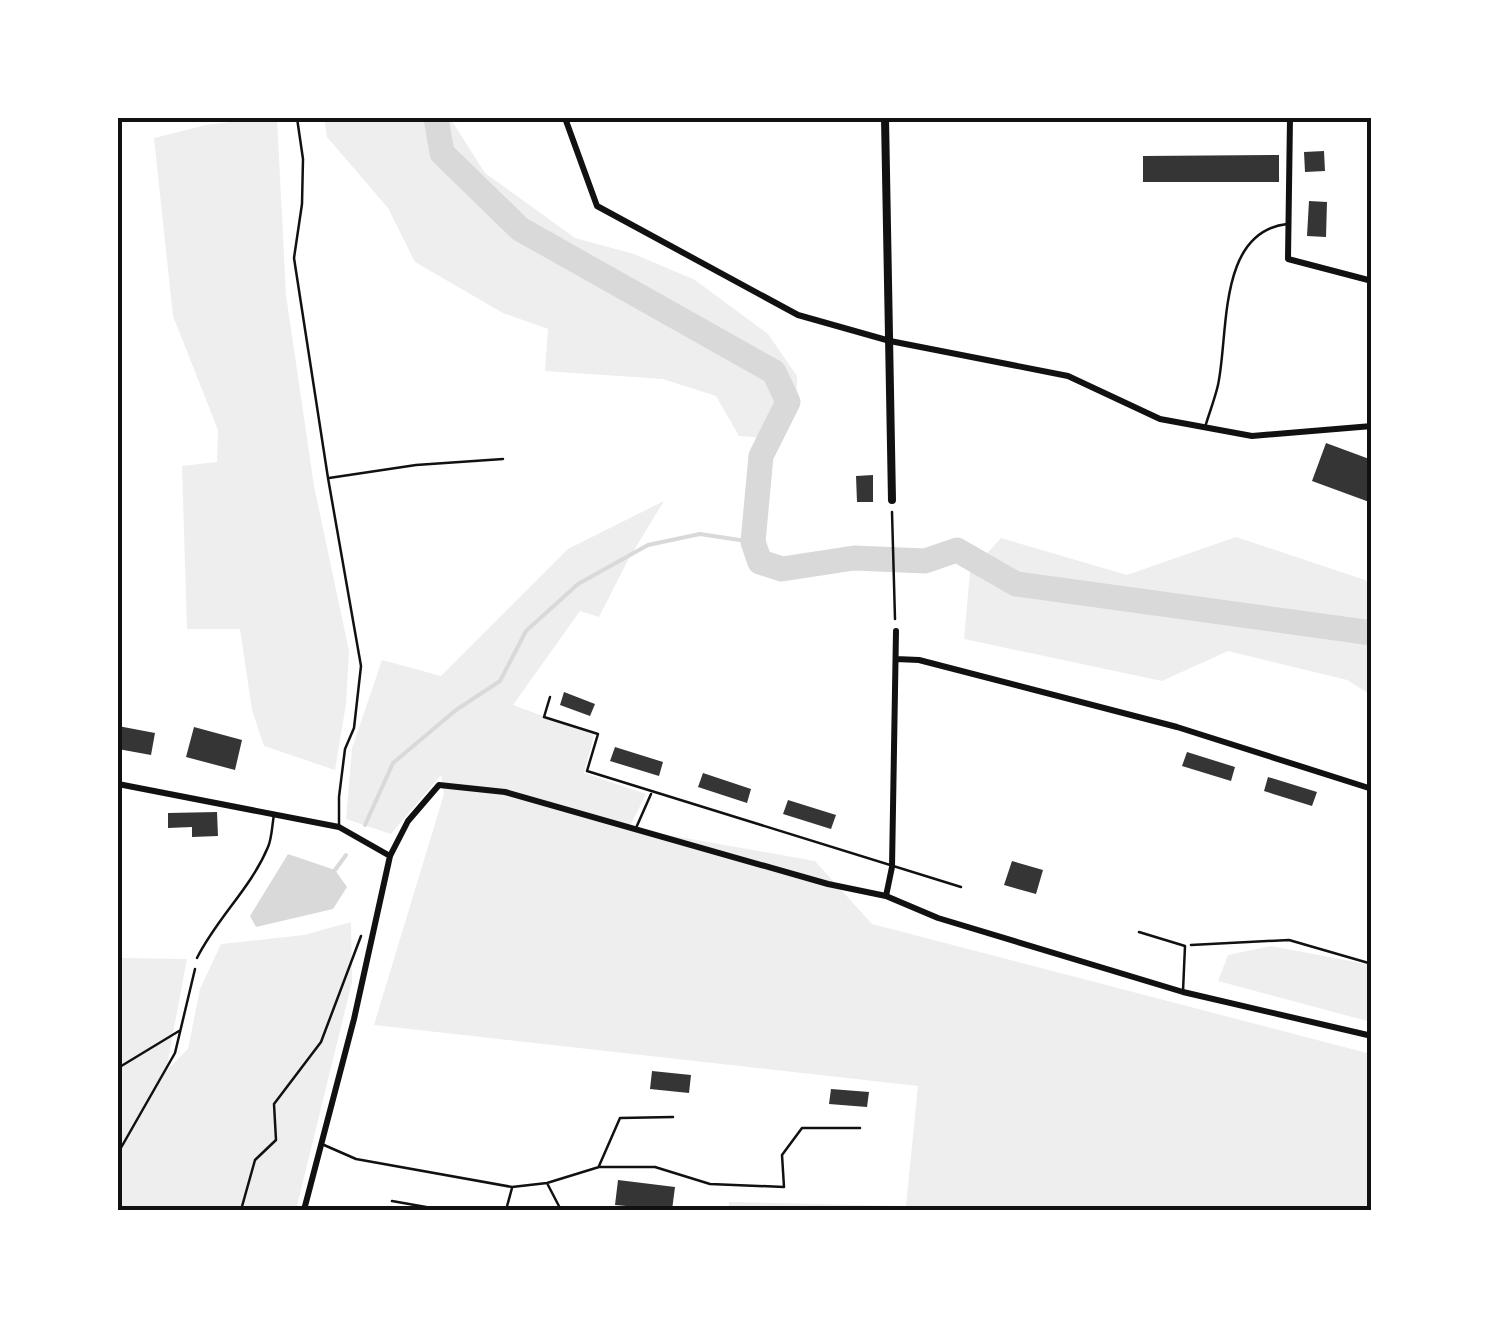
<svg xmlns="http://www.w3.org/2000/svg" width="1489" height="1328" font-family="Ubuntu,sans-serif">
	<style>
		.green { fill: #eee }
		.water { fill: #d9d9d9 }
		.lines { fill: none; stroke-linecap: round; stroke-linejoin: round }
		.stream { stroke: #d9d9d9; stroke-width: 4 }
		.river { stroke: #d9d9d9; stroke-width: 25 }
		.building { fill: #353535 }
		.path { stroke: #111; stroke-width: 2.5 }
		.service { stroke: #111; stroke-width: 2.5 }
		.minor { stroke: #111; stroke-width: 6 }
		.tertiary { stroke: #111; stroke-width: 8 }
		.neatline { fill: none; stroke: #111; stroke-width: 4 }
	</style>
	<rect width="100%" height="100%" fill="#fff"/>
	<!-- green -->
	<path class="green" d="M261,118H277L286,295L314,486L349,651L346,704L335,770L264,746L252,710L240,629H187L182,466L217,462L218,430L173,316L154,138L206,125Z
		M324,118H450L485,173L575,238L634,254L695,280L768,334L797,376L796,411L781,439L739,436L716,396L663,379L545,371L548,329L503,313L415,262L388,208L327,137Z
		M664,501L628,560L599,617L580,611L513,705L594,735L584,773L646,794L629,828L815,861L872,924L1371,1054V1210H728L729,1202L906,1206L918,1086L374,1025L444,794L441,775L391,834L346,819L352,748L382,660L441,676L568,549Z
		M1236,537L1371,582V695L1347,680L1228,651L1162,681L964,639L970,572L1001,538L1127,575Z
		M351,922L352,982L296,1210H118V958L187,959L166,1071L188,1049L200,989L221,944L304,935Z
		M1271,946L1371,965V1022L1218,981L1228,955Z"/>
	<!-- water -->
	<path class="water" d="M288,854L335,870L347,887L333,909L256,927L250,916Z"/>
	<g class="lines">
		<!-- stream -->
		<path class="stream" d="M365,825L393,763L456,710L500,681L526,631L578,584L648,545L700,534L753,542
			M335,870L346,855"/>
		<!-- river -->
		<path class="river" d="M436,118L442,153L520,229L774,372L788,402L761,456L753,542L760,562L782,569L854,558L925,561L957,550L1016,584L1372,633"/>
	</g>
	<!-- building -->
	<path class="building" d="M1324,151L1325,171L1305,172L1304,152Z
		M1279,155V182H1143V156Z
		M1309,201L1327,202L1326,237L1307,236Z
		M1326,443L1372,460V503L1312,481Z
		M873,475V502H857L856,476Z
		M564,692L595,704L590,716L560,705Z
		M118,726L155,733L151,755L118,749Z
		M194,727L242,740L235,770L186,757Z
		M615,747L663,762L659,776L610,761Z
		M1187,752L1235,767L1231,781L1182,766Z
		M703,773L751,789L747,803L698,787Z
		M1268,777L1317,792L1312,806L1264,791Z
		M788,800L836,815L831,829L783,814Z
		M217,812L218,836L192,837V827L168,828V813Z
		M1012,861L1043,870L1036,894L1004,885Z
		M652,1071L691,1075L689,1093L650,1089Z
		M831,1089L869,1092L867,1107L829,1104Z
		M618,1180L675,1187L672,1210L615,1205Z"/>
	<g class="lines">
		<!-- path -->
		<path class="path" d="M892,512L895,619
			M1191,945L1289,940L1372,964
			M118,1068L179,1031
			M118,1153L175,1053L195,969
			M241,1210L255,1160L276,1140L274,1104L321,1042L361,936"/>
		<!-- service -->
		<path class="service" d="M297,118L303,159L302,204L294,258L328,478L361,666L354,728L345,749L339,797V827
			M1206,424C1210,411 1215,398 1218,385C1229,334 1217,232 1287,224
			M329,478L416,465L503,459
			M550,697L544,717L598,734L587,771L961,887
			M636,828L651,794
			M1139,932L1185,946L1183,991
			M197,958C217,918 251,888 268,847C272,838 272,825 274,815
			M324,1145L356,1159L512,1187L547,1183L599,1167H655L710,1184L784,1187L782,1155L802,1128H860
			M599,1166L620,1118L673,1117
			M548,1185L561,1210
			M392,1201L443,1210
			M506,1210L512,1188"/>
		<!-- minor -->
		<path class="minor" d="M565,118L597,206L798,315L890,341L1068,376L1160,419L1252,436L1372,426
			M1290,118L1288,259L1372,281
			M896,659L919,660L1177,727L1372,789
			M118,784L339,827L390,856
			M886,896L892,867L896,631
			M304,1210L354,1019L390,856L408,821L439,785L505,792L828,884L886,896L938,918L1183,992L1372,1036"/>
		<!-- tertiary -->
		<path class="tertiary" d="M885,118L892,500"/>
	</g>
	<!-- border -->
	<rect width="1489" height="1328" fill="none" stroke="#ffffff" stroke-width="240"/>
	<rect x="120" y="120" width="1249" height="1088" class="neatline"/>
</svg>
